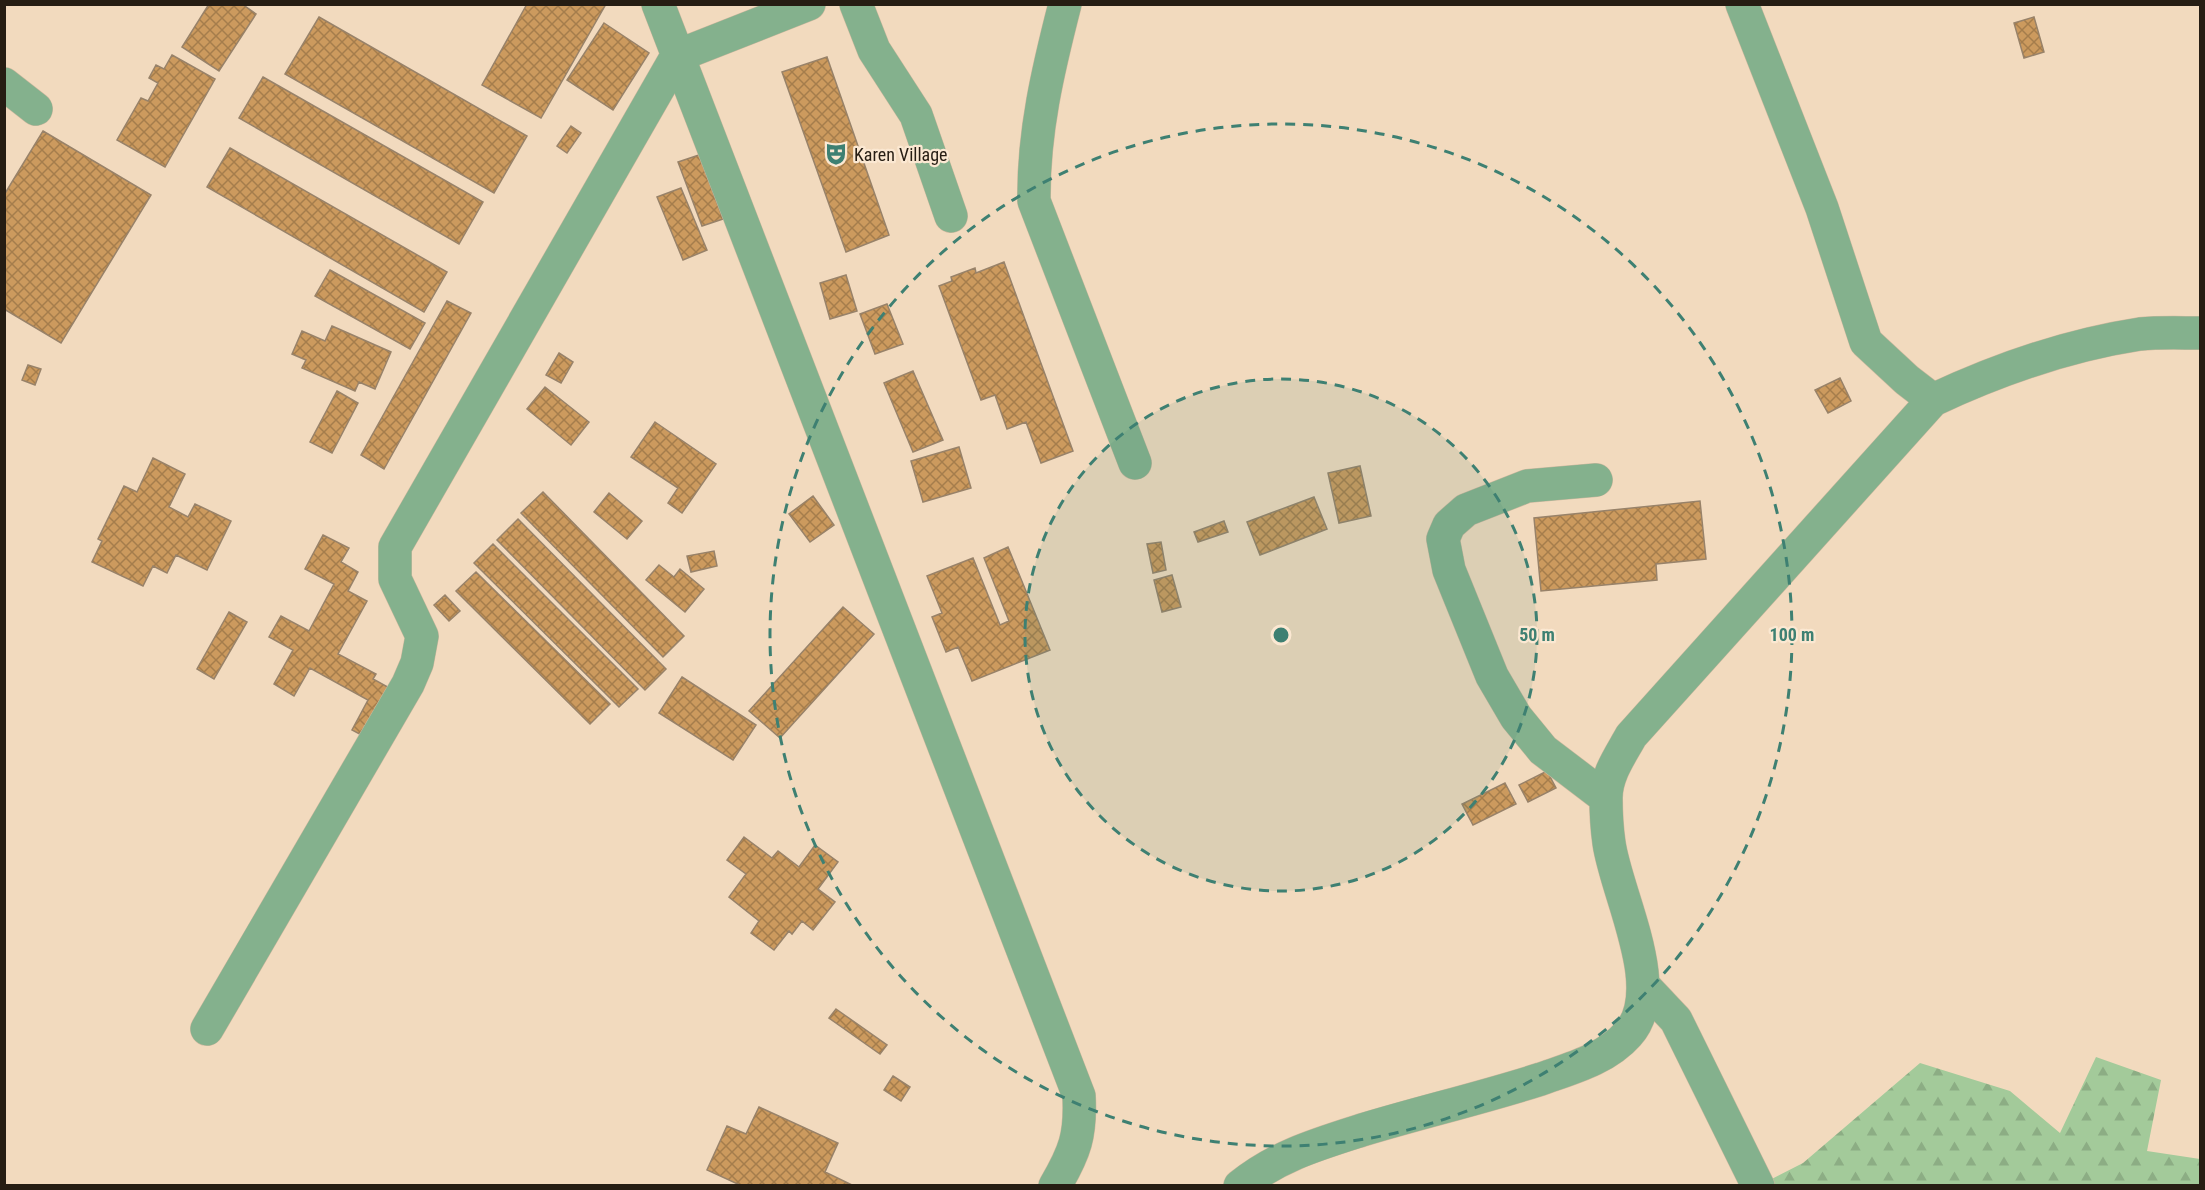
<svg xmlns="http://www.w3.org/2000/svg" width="2205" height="1190" font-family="'Roboto Condensed',sans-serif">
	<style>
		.forest { fill: url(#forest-firs) }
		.building { fill: url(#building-cross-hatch); stroke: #988269; stroke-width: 1.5 }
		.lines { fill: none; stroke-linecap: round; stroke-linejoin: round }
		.minor-casing { stroke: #cdb89f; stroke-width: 34 }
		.minor { stroke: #84b18d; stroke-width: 33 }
		.ring { fill: none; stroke: #3e8072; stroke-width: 3; stroke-dasharray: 10 8 }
		.labels { text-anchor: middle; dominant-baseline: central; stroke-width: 4.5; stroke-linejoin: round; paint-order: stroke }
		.poi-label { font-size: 18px; fill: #261d13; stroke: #fbe8d2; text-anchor: start }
		.centre { fill: #3e8072; stroke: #fbe8d2; stroke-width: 3 }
		.ring-label { font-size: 18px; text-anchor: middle; font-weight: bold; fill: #3e8072; stroke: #fbe8d2; stroke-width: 4.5; stroke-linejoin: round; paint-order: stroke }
	</style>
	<defs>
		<pattern id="forest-firs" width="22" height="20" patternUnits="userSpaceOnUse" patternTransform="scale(1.5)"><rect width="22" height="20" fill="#a3ca9a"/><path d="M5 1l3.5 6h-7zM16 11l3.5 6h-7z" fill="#8cad84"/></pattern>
		<pattern id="building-cross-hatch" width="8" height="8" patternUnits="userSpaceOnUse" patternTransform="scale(1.5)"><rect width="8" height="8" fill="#cc9a5e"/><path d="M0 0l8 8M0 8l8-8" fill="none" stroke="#a57d4c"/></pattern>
	</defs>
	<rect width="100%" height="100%" fill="#f2dabe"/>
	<!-- forest -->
	<path class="forest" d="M2096,1057L2161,1080L2147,1151L2200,1159V1185L1758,1186L1803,1163L1920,1063L2010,1091L2060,1133Z"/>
	<!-- building -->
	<path class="building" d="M209,4H242L256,14L219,71L182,47Z
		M527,4H606L541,118L482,85Z
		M319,17L527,136L494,193L285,74Z
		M2034,17L2044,52L2024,58L2014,23Z
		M604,23L649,53L613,110L567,80Z
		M172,55L215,79L165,167L117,140L141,98L148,101L158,83L149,78L156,65L164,69Z
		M827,57L889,235L846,252L782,72Z
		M263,77L483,202L459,244L239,118Z
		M571,126L581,133L567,153L557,146Z
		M43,131L151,195L61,343L4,309V195Z
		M230,148L447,272L424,312L207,187Z
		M699,155L723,219L702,226L678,162Z
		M681,188L707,250L683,260L657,197Z
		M1004,262L1073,451L1041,463L1026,422L1007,429L995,395L981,400L939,286L952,281L951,277L975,268L976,273Z
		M330,270L425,323L410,349L315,296Z
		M846,275L857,311L830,319L820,283Z
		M447,301L471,313L384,469L361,455Z
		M887,304L903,344L875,354L860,314Z
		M332,326L391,352L375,389L359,382L355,391L302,368L306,360L292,354L302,331L325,341Z
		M559,353L573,362L561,383L546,375Z
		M28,365L41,369L35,385L22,380Z
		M913,371L943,440L913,452L884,383Z
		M1840,378L1851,401L1828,413L1815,390Z
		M545,387L589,422L571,445L527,409Z
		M337,391L358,403L332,453L310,442Z
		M655,422L716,464L682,513L668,503L678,488L631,457Z
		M959,447L971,488L923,502L911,461Z
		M153,458L185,474L169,507L188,517L195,504L231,521L207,570L176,555L167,573L153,566L143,586L92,562L102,541L98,539L124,486L137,492Z
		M1360,466L1371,516L1339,523L1328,473Z
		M543,492L684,636L663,657L521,513Z
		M609,493L642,521L627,539L594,512Z
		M813,496L834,525L810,542L789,514Z
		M1314,497L1327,529L1260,555L1247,522Z
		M1700,501L1706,559L1656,564L1657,580L1541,591L1534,518Z
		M518,519L666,669L645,690L497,540Z
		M1224,521L1228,532L1198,542L1194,532Z
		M323,535L349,548L341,562L358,572L348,591L367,601L338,654L376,674L373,679L395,691L369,739L352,730L368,700L310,668L294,696L274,684L293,650L269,637L281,616L309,631L334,584L305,569Z
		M1161,542L1166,570L1153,573L1147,544Z
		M493,544L638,689L619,707L474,563Z
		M1008,547L1050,650L972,681L958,647L946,652L932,617L942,613L927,576L973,558L1000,625L1009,621L984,558Z
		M714,551L717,566L691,572L687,556Z
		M659,565L674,577L680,569L704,589L685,612L646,580Z
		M476,572L610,704L590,724L456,591Z
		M1172,575L1181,607L1162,612L1154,580Z
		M445,595L460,611L449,621L434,605Z
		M843,607L874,634L780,738L749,711Z
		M229,612L247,622L214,679L197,669Z
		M682,677L756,725L733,760L659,713Z
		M1547,771L1556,788L1528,802L1519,785Z
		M1505,783L1516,804L1473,825L1462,804Z
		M744,837L772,858L778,851L799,867L815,845L838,862L818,889L835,902L813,930L802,921L792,934L789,931L774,950L751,933L759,921L729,897L746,874L727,860Z
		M836,1009L887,1045L880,1054L829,1018Z
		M893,1076L910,1087L901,1101L884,1090Z
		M759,1107L838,1143L825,1172L854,1186H742L707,1170L727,1126L746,1134Z"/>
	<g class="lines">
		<!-- minor casing -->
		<g class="minor-casing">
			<path id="minor" d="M658,4L1079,1096C1081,1135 1075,1152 1055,1186
				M856,4L874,50L916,115L951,216
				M1065,4C1048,70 1033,133 1034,201L1135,463
				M1742,4L1822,208L1866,342L1907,380L1933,400
				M4,84L36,109
				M1596,480L1527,486L1466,510L1449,525L1443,539L1449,570L1492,676L1516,717L1543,750L1606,798
				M1643,985L1676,1020L1758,1186
				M207,1029L408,684L417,663L422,636L395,579V547L677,56L809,4
				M1240,1186C1277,1156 1318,1144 1362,1130C1421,1112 1482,1098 1541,1079C1572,1068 1606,1059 1628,1034C1668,990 1616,894 1609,843C1607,829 1606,812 1606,798C1606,775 1620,756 1631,736L1933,400C1999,369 2068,345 2140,334C2160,332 2181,333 2200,333"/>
		</g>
		<!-- minor -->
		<use href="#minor" class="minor"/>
	</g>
	<!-- distance rings -->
	<circle cx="1281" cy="635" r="256" fill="#3e8072" fill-opacity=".12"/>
	<g class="ring">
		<circle cx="1281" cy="635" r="256"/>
		<circle cx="1281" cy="635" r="511"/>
	</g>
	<!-- icons -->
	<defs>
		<g id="theatre-bare" transform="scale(1.8)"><path d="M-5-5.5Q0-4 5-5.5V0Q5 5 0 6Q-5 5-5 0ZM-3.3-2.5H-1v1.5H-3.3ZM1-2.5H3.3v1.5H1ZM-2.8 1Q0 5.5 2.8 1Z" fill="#3e8072" stroke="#fbe8d2" stroke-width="2.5" paint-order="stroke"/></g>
	</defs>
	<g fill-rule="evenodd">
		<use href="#theatre-bare" x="836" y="154"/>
	</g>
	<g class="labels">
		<!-- poi labels -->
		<g class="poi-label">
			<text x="854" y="154">Karen Village</text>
		</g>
	</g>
	<circle cx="1281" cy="635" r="9" class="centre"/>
	<g class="ring-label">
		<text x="1537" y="641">50 m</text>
		<text x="1792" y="641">100 m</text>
	</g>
	<!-- border -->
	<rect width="2205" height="1190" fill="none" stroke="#261d13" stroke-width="12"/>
</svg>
